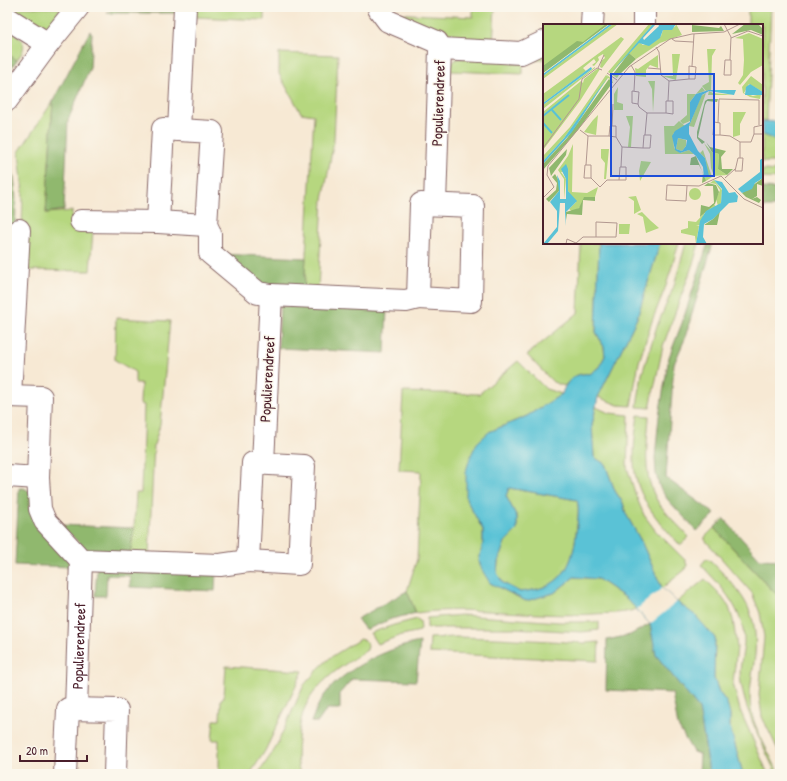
<svg xmlns="http://www.w3.org/2000/svg" width="787" height="781" font-family="'Patrick Hand',sans-serif">
	<style>
		.green { fill: #b6d77f; stroke: #807b55 }
		.forest { fill: #90b86e; stroke: #6d6c4c }
		.water { fill: #5ac2d6; stroke: #527080; fill-rule: evenodd }
		.pier { fill: #f7e9d4 }
		.lines { fill: none; stroke-linecap: round; stroke-linejoin: round }
		.street-casing { stroke: #876666; stroke-width: 24 }
		.street { stroke: #fff; stroke-width: 22 }
		.labels { text-anchor: middle; dominant-baseline: central; stroke-width: 3; stroke-linejoin: round; paint-order: stroke }
		.street-label { font-size: 15px; fill: #4a1f2b; stroke: #fbf7ec }
		.inset-river { fill: none; stroke: #5ac2d6; stroke-width: 2 }
		.inset-road { fill: none; stroke: #b29890; stroke-width: 1 }
		.view { fill: #1d4ed8; fill-opacity: 0.15; stroke: #1d4ed8; stroke-width: 2 }
		.inset-edge { fill: none; stroke: #4a1f2b; stroke-width: 2 }
	</style>
	<rect width="100%" height="100%" fill="#fbf7ec"/>
	<filter id="ink" filterUnits="userSpaceOnUse"><feTurbulence type="fractalNoise" baseFrequency=".025" numOctaves="2"/><feDisplacementMap in="SourceGraphic" scale="8" xChannelSelector="R" yChannelSelector="G"/><feConvolveMatrix kernelMatrix="1 2 1 2 8 2 1 2 1" color-interpolation-filters="sRGB"/></filter>
	<filter id="wash" filterUnits="userSpaceOnUse"><feTurbulence type="fractalNoise" baseFrequency=".012" numOctaves="4" result="noise"/><feDisplacementMap in="SourceGraphic" scale="16" xChannelSelector="R" yChannelSelector="G"/><feGaussianBlur stdDeviation="0.9" result="paint"/><feColorMatrix in="noise" values="0 0 0 0 0 0 0 0 0 0 0 0 0 0 0 0 0 1.4 0 .05"/><feComposite in="paint" operator="in"/></filter>
	<g filter="url(#wash)">
		<rect width="100%" height="100%" fill="#f7e9d4"/>
		<!-- green -->
		<path class="green" d="M7,7L61,8L49,26L44,29L7,10Z
			M195,7H264V20L194,17Z
			M473,7H495L493,45L452,44L388,13L473,17Z
			M748,7H771L766,121H762V25H748Z
			M7,28C22,38 30,44 17,60L7,54Z
			M544,49V59L523,63V74L449,71L450,66L456,59Z
			M279,53L338,55L334,140L323,200L318,290H304L314,115L301,113L279,74Z
			M53,101L46,213L72,211V229L93,230L90,271L24,270L22,230L23,192L19,152Z
			M762,134L780,143V162H762Z
			M762,170L780,171V179L762,178Z
			M581,243H599L596,332L604,347L605,356L599,367L590,374C577,372 573,378 564,386L553,382L527,355L578,313Z
			M660,243H679L666,286L652,321L639,362L631,406L618,405L598,397L637,318Z
			M686,243H699L694,261L663,346L650,408L637,407L642,374L657,326L674,286Z
			M116,318L170,321L160,425L154,445L149,556L130,555L134,528L136,493H141L144,405L140,404L141,383H135V372L115,360Z
			M518,361L546,389L562,394L527,416L489,432L466,499L483,530V542L479,561L490,583L526,601L554,593L574,577L598,579L626,598L637,609C624,614 608,613 594,614C535,618 475,605 416,613L407,591L417,559L421,471L399,470L403,392L479,394Z
			M596,407L609,413L629,415L627,467L636,496L644,515L655,530L685,560L687,565L685,570L662,588L641,541L626,514L623,503L615,491L605,464L594,457L592,425Z
			M638,415L649,416C647,446 642,475 658,502C666,514 679,526 689,537L680,545C656,519 632,493 634,455C634,442 636,428 638,415Z
			M509,488L577,500C580,511 577,522 576,534C574,556 567,579 544,587C537,590 527,591 520,592L503,583L497,573L498,562L505,541L517,529V517L506,496Z
			M714,528L775,593L780,595V754L762,717L759,695L764,637L760,613L752,593L705,540V537Z
			M706,559H709C739,590 759,608 755,655C753,673 748,691 751,710C753,726 772,758 779,774H776C763,744 746,715 741,683C738,670 743,656 744,643C745,611 722,587 701,565Z
			M705,579L718,592L729,607L733,620L737,647L733,683L740,710L768,774H743L730,727V714L727,703L719,692L714,678L715,638L677,602Z
			M462,615L559,622H599V630L582,632L514,628H427V618Z
			M417,619L420,621L421,629L420,631L402,635L377,644L370,633L394,625Z
			M455,637L497,638L584,643L599,642L598,661L429,653L430,638Z
			M360,639L364,640L368,646L367,650C342,666 312,684 303,713C301,719 300,726 299,732C297,746 296,760 300,774H258L275,749L304,685L319,668L331,657Z
			M226,666L303,671L265,751L250,774H219V740H212L214,720H220L221,699L224,697Z"/>
		<!-- forest -->
		<path class="forest" d="M115,7H176V13H107Z
			M90,31L92,33L90,68L68,120L64,210L46,213L53,101Z
			M7,54L17,60L7,74Z
			M8,165L12,168C17,188 16,209 15,229L8,228L9,219H7Z
			M762,188L780,189V207H762Z
			M708,243H713L684,341L674,364L666,478L715,514L697,531L668,500L660,488L656,474L655,458L659,416L669,357L682,323Z
			M220,254L306,258L304,290L268,288Z
			M280,306L387,307L385,353L278,348Z
			M19,488H24L29,491L72,562V567L15,565Z
			M724,519L760,559L780,560V595L775,593L714,528Z
			M60,525L134,528L130,555L90,553Z
			M97,567L216,570L215,591L130,587V576L107,575L106,596H95Z
			M407,591L416,613L391,619L368,629H365L357,619Z
			M650,624L656,655L699,709L707,756L709,774H699L700,754L693,752L678,726L672,693L606,690L607,640L630,635Z
			M420,642L416,681L352,679L340,693V709H327L318,722H311C314,714 318,704 323,697C343,669 387,648 420,642Z"/>
		<!-- water -->
		<path class="water" d="M762,121L780,122V143L762,134Z
			M599,243H660L637,318L598,397L592,425L594,457L605,464L615,491L623,503L626,514L641,541L662,588L677,602L695,615L715,638L714,678L719,692L727,703L730,714V727L743,774H709L707,756L699,709L656,655L650,624L626,598L598,579L574,577L554,593L526,601L490,583L482,570L479,561L483,542V530L466,499V471L471,455L477,443L489,432L527,416L562,394C566,381 575,372 590,374L599,367L605,356L604,347L596,332ZM509,488L577,500C580,511 577,523 576,534C574,556 567,579 544,587C537,590 527,591 520,592L503,583L497,573L498,562L505,542L517,530V517L506,496Z"/>
		<!-- pier -->
		<path class="pier" d="M662,588L677,602L650,624L637,609Z"/>
	</g>
	<g filter="url(#ink)">
		<g class="lines">
			<!-- street casing -->
			<g class="street-casing">
				<g id="street">
					<path d="M379,7V9L388,21L437,42L440,49L435,204"/>
					<path d="M7,18L48,44"/>
					<path d="M592,25L593,7"/>
					<path d="M644,25V7"/>
					<path d="M440,49L521,53L544,42"/>
					<path d="M7,100L48,44L78,7"/>
					<path d="M163,129L212,132L206,225L158,222Z"/>
					<path d="M179,130L185,7"/>
					<path d="M421,204L473,206L471,301L418,298Z"/>
					<path d="M81,221L158,222"/>
					<path d="M206,225L210,233V253L258,293L271,295L263,463"/>
					<path d="M271,295L406,301L418,298"/>
					<path d="M7,396L41,397L38,478L7,476"/>
					<path d="M10,396L19,230"/>
					<path d="M253,463L304,466L299,564L248,561Z"/>
					<path d="M38,478L40,509L45,521L81,560L220,565L248,561"/>
					<path id="s1" d="M76,709L81,560"/>
					<path d="M65,774L68,709L117,710L115,774"/>
				</g>
			</g>
			<!-- street -->
			<use href="#street" class="street"/>
		</g>
	</g>
	<g class="labels">
		<!-- street labels -->
		<g class="street-label">
			<text transform="translate(438 103) rotate(-88)">Populierendreef</text>
			<text transform="translate(267 379) rotate(-87)">Populierendreef</text>
			<text stroke="none"><textPath href="#s1" startOffset="63">Populierendreef</textPath></text>
		</g>
	</g>
	<!-- overview -->
	<g transform="translate(543 24)">
		<rect width="220" height="220" fill="#f7e9d4"/>
		<path d="M0,0H66L0,49ZM70,0H75L0,55V52ZM106,0H110L69,49L76,51L74,54L65,48ZM133,0L139,11L117,19L93,35L86,29L96,18L100,21L109,19L118,12L120,6L132,3ZM206,9L220,15V41L208,48L197,61L195,59L200,51L201,36L200,15L192,14ZM78,13L81,15L59,44L57,43L58,37L62,34L60,30L55,33L56,36L51,42L49,41L53,38L51,35L40,44L43,47L0,79V70ZM164,25H173L169,32L168,66L163,67L159,62L166,58ZM129,30H137L133,56L119,52H130ZM115,31V44L107,41L103,46V53L93,52L92,44L95,45ZM52,43V44L0,85V81ZM54,45H57L37,77L0,126V93L26,71L0,91V88L38,57L40,59L41,55ZM63,50L71,57L65,54L21,114L0,137V132L27,103L63,51L65,53ZM208,52L220,61V68L206,60L201,69L210,72L218,70L217,75L207,73L200,69L199,63ZM105,57H112L110,88L109,65ZM75,63L74,78L80,80V86H71V70ZM159,63L162,67L153,70L147,78V97L140,100L137,97L144,91V70H153ZM166,67L170,69L191,71H165ZM163,69L151,103L146,102L158,72ZM190,88H203L197,100V111L190,113ZM55,91L53,111L41,108L50,96ZM83,92H90L88,123H85L87,103ZM136,97L142,102L130,110L131,124L137,129L146,126L151,130H122L121,102H131ZM135,114L143,116V122L139,127L133,125ZM161,119L169,128L176,130L175,145L184,151L171,152L168,144L167,130ZM30,120L29,168L44,169L55,163L52,173L41,174L37,183L30,188L26,185L33,178L25,167V147L18,148L23,155L21,175V155L15,146L25,132ZM58,125H66L63,155H61L62,139L58,134ZM160,126L169,153L163,157L161,154L165,152L162,134L157,129ZM98,137L108,138L97,157L96,147ZM171,156L179,166L178,179L175,182L173,175L177,166L173,160L167,159ZM146 170a6 6 0 1 1 12 0a6 6 0 1 1-12 0ZM93,172L98,186L91,190V177L85,173ZM170,180L174,183L162,188L157,201L145,204V197L153,198ZM99,188L108,197L116,204L103,209L100,193L94,190ZM76,200H87L86,210H76ZM152,202H156L153,220L152,212L138,209V206Z" fill="#b6d77f"/>
		<path d="M63,0H66L0,49V42L34,17L40,18ZM202,0H215L220,5V11L208,6L189,10ZM149,1L176,4L178,2L181,7L149,8ZM86,29L93,35L76,51L70,50ZM66,55L70,58L35,106L0,146V140L24,114ZM165,75H175L174,78L164,77L162,81L155,113L162,118L159,120L154,114V108L162,77ZM163,118L167,123L183,127L178,133L179,145H190L184,151L175,145L176,130L169,128ZM24,125L23,131L8,152L6,144ZM153,132L163,157L159,159L160,149L156,141H147L148,134ZM12,150L16,157V167L6,178L3,175L13,166L14,159L9,153ZM220,154V162L214,160V172L209,175L214,173L218,176L216,179L203,173L199,169ZM165,159L173,161L176,168L172,180L157,193L158,181L166,183L171,179L170,162H161ZM41,173H52V177L40,176L39,191L24,190L23,196V188L36,184ZM177,187L174,201H161L170,195Z" fill="#90b86e"/>
		<path d="M67,0H70L0,52V50ZM110,0H113L100,14L101,16L116,2L115,0H133L129,6H120L117,14L106,22L96,19L68,49ZM48,43L49,45L0,81V79ZM65,53L29,108L0,140V137L21,114ZM207,60L220,68V71H202L203,63ZM166,66H193L191,71L166,67L159,71L146,102V110L155,127L162,134L166,152L161,154L160,143L153,132L146,126L137,129L132,126L129,112L132,107L147,98V78L153,70ZM135,114L144,116L143,122L139,127L133,125ZM220,134V154L212,159L209,165L199,169L195,165L217,148V136ZM23,140L25,145V167L34,177L23,188L22,202V179H17L15,207L4,220H0L14,203V187L7,178L16,167L14,151L17,157V175H23V155L18,145ZM171,156L179,158L186,169L192,168L195,172L194,178L186,179L170,195L161,200L160,213L164,220H153L157,197L163,187L178,179L179,165Z" fill="#5ac2d6" fill-rule="evenodd"/>
		<path class="inset-river" d="M9,86L18,96M0,92L26,71M0,99L9,109"/>
		<path class="inset-road" d="M181,0L188,13L187,36M188,14L205,7L220,12M129,15L132,17L150,18M113,23L116,28L118,51L126,57L125,77M182,36H188V51H181ZM88,41L92,48L91,67M146,42L153,43L152,55H146ZM149,42L151,10M55,44L61,31M105,44L117,45M64,49L74,56M126,57L146,55M89,67L96,68L95,80L89,79ZM123,77H130V90L123,89ZM95,80L96,83L104,89L102,111M104,89H123M171,98L177,99V111H170ZM175,99L176,75L216,76V101M220,101L211,103V110H220V105M67,102H73V113L66,112ZM69,102L70,80M37,106L45,112L43,141M101,111H108L107,124H100ZM177,111L187,112L197,118V134M45,112H66M73,113L79,123L100,124M197,118H208L211,110M0,124L36,75L39,55L54,44L59,46M195,134H200L199,147H192ZM42,141H48V154H41ZM77,143H83V156H76ZM78,143L79,123M48,154L57,163L64,156H76M182,154L192,145M144,162L143,177L123,176L124,161L156,162L178,152L201,175L220,184M0,174L11,163L4,151L5,142L86,43L127,15L149,10L181,8L197,0M53,198L74,199L73,213H53ZM23,220L24,215L33,219M32,220L40,213H53"/>
		<path class="view" d="M68,50H171V152H68Z"/>
		<rect width="220" height="220" class="inset-edge"/>
	</g>
	<!-- margin -->
	<rect width="787" height="781" fill="none" stroke="#fbf7ec" stroke-width="24"/>
	<!-- scale -->
	<path d="M20 755v6h67v-6" fill="none" stroke="#4a1f2b" stroke-width="2"/>
	<text x="26" y="755" font-size="12" fill="#4a1f2b" stroke="#fbf7ec" stroke-width="3" paint-order="stroke">20 m</text>
</svg>
